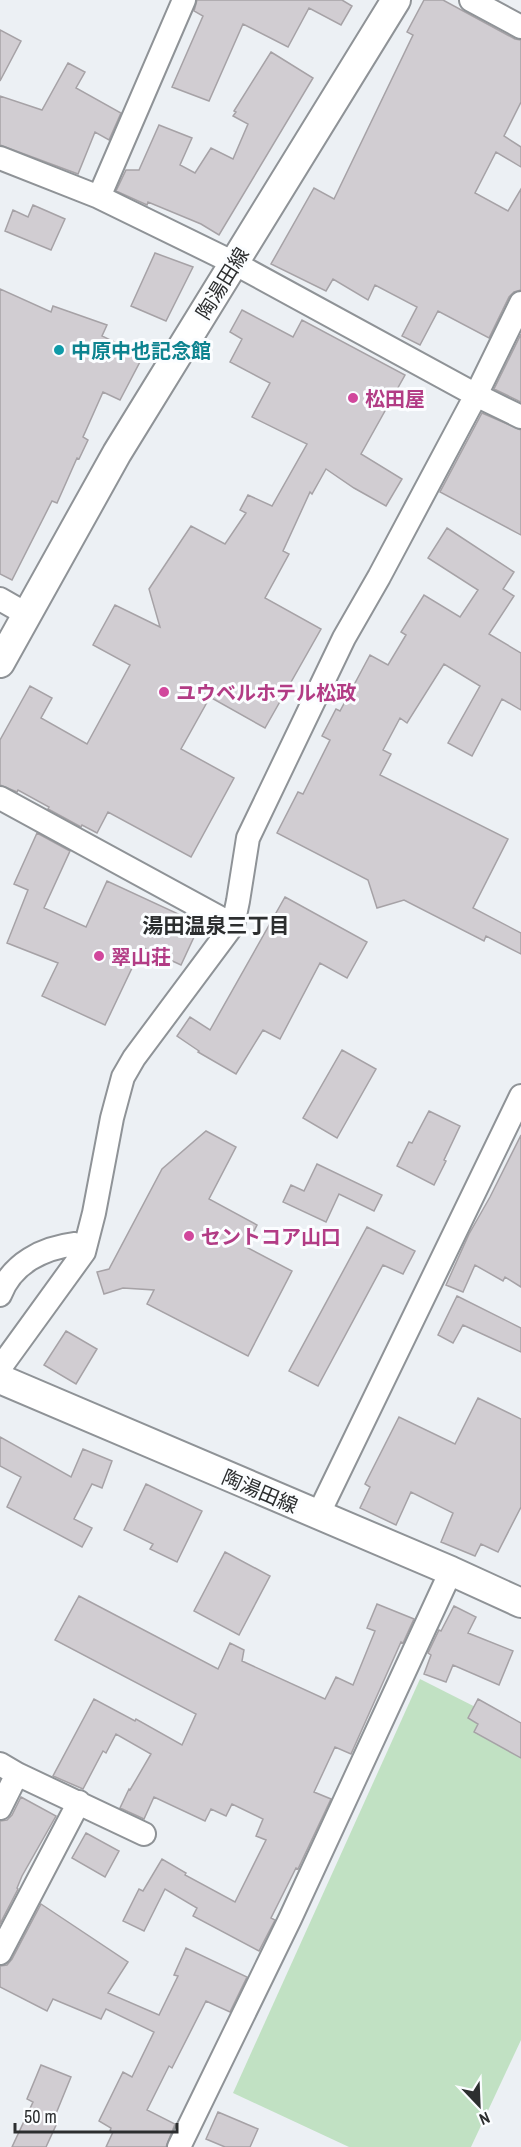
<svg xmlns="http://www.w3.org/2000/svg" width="521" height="2147" font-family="'Archivo Narrow','Noto Sans JP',sans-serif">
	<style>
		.green { fill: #c1e1c3 }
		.building { fill: #d1cdd2; stroke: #a6a2a6; stroke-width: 1.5 }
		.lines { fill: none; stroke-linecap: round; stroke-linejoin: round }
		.minor-casing { stroke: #8f9397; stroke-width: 26 }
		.major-casing { stroke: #8f9397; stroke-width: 32 }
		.minor { stroke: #fff; stroke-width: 22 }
		.major { stroke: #fff; stroke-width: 28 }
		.culture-dot { fill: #0f9aa8; stroke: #fbfdff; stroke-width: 2 }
		.hotel-dot { fill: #d1479c; stroke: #fbfdff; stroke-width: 2 }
		.labels { text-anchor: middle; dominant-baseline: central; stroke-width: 6; stroke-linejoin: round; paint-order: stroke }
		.street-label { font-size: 20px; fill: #2c2e2f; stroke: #fbfdff }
		.culture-label { font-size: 20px; font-weight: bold; fill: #0d838f; stroke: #fbfdff; text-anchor: start }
		.hotel-label { font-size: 20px; font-weight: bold; fill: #b23c85; stroke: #fbfdff; text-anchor: start }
		.neighbourhood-label { font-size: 21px; font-weight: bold; fill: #2c2e2f; stroke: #fbfdff }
	</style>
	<rect width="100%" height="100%" fill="#ecf0f4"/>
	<!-- green -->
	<path class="green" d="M420,1679L521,1730V2040L471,2147H349L233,2093Z"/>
	<!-- building -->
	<path class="building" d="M197,0H342L352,6L341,25L309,8L288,47L243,24L209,101L172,87L203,16L194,11Z
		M424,0H443L515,39L521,40V102L504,136L521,147V167L496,152L475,193L508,211L521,189V290L514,292L509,297L489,338L438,311L420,345L402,336L417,307L375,285L368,300L333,279L326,291L271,264L314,188L334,199L413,35L407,32Z
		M0,30L21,41L0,81Z
		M271,52L313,78L219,235L201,224L148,202L147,205L116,191L126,170H139L159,125L192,138L180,165L195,173L211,148L233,159L248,124L233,116L236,112L234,111Z
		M68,63L85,72L76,88L121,113L109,140L95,132L78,174L0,145V96L42,110Z
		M33,205L65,219L51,250L5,231L13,210L28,217Z
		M155,253L193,267L166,321L131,306Z
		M0,289L51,312L53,306L107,325L102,336L143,356L120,400L103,392L83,437L88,440L79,459L77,458L57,503L52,501L12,580L0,574Z
		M242,310L293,337L302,320L405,375L361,454L402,479L386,506L354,488L326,469L312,494L310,492L283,551L289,554L265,598L321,629L265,728L210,697L181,749L234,778L191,857L108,812L97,833L82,825L81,827L48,809L49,807L18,790L17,792L0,785V740L30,686L52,698L41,718L87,744L130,665L93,645L115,605L160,627L149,589L191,526L225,544L246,513L240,510L248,495L272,506L307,444L252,417L270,383L230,362L242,339L230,332Z
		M521,334V402L494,389Z
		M482,413L521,430V535L440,492Z
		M447,528L514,572L503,589L514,596L489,634L521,653V710L502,699L472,756L448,743L480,686L444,664L407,723L400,718L383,750L391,754L380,775L508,839L473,908L521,933V954L486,936L484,941L404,900L377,908L368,880L277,833L298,792L303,794L330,740L322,736L336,709L340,711L370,655L388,665L406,635L401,632L424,595L460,617L478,590L428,558Z
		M37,833L70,851L44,908L86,927L107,881L200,924L181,965L142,947L105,1025L42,996L58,963L7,943L28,890L14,884Z
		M285,897L367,942L347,978L320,963L280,1039L263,1030L236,1074L198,1052L199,1051L177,1036L190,1017L210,1030Z
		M342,1050L376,1069L337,1138L303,1118Z
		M429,1111L460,1126L444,1160L446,1161L434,1185L397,1166L409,1142L412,1143Z
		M206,1131L236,1147L209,1199L257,1225L246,1247L292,1271L248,1356L147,1304L154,1290L123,1288L104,1294L97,1272L109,1269L162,1169Z
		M521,1135V1287L505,1277L503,1281L475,1265L463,1292L446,1285L469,1234L490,1197Z
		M317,1164L382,1195L374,1211L339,1194L326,1222L283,1202L291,1185L304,1191Z
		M367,1227L415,1251L403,1274L383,1265L318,1386L289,1371Z
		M457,1296L521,1328V1352L463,1325L453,1343L438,1335Z
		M66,1331L97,1349L76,1384L44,1365Z
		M478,1398L521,1419V1507L498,1552L481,1544L475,1556L441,1542L453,1513L411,1492L396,1525L360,1508L370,1487L365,1484L399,1417L455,1444Z
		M0,1437L71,1477L83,1449L112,1461L102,1488L92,1484L74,1519L92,1528L82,1547L7,1507L21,1477L0,1466Z
		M146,1484L202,1511L177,1562L150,1549L153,1544L124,1530Z
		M225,1552L270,1576L239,1635L194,1611Z
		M79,1596L218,1669L230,1643L244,1650L242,1661L325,1699L336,1677L353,1685L375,1631L367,1628L377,1604L414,1619L403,1643L401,1642L351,1754L335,1747L314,1792L331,1799L298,1869L296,1868L271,1918L275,1920L259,1951L193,1916L197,1908L165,1889L144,1931L123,1921L139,1889L143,1891L162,1859L186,1873L185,1875L235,1902L266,1840L256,1836L263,1819L232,1804L226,1816L211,1809L205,1821L154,1797L144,1819L120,1808L129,1789L130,1790L151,1754L116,1734L106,1753L103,1751L83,1789L53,1776L94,1699L135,1721L136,1719L182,1745L196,1714L55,1640Z
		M454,1606L476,1617L468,1633L513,1651L499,1685L453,1665L446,1682L424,1674L431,1655L428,1653L439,1630L441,1631Z
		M478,1699L521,1723V1758L474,1732L478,1724L468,1718Z
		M21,1797L56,1816L22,1876L17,1888L18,1889L0,1924V1821L7,1820L12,1815Z
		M86,1833L119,1851L105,1877L72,1858Z
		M41,1904L128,1962L108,1993L159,2015L178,1976L174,1975L186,1948L247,1977L230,2012L206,2001L172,2068L169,2066L147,2110L175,2124L166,2147H106L113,2132L110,2131L111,2128L99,2121L123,2072L132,2077L154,2032L106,2009L101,2019L53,1999L47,2011L0,1987V1966L7,1965L12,1959Z
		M41,2065L71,2077L53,2121L57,2123L46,2147H12L33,2102L27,2099Z
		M218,2112L258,2129L250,2147H225L206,2139Z"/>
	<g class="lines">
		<!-- minor casing -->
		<g class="minor-casing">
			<path id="minor" d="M471,0L521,27
				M0,158L99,197L234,263L476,395L521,417
				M99,197L184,0
				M0,599L28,615
				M0,798L233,925
				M0,1295C12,1263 43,1248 75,1244L84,1252
				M0,1368L84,1252L94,1213L112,1118L123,1077L134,1058L233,925L238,901L248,838L344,638L379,577L476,395L521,303
				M318,1515L521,1096
				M0,1764L17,1774L144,1834
				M0,1808L17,1774
				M0,1953L79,1802
				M179,2147L290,1919L451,1571"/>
		</g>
		<!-- major casing -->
		<g class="major-casing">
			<path id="major" d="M0,663L117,453L396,0
				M0,1379L451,1571L521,1603"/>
		</g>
		<!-- minor -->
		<use href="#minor" class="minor"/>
		<!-- major -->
		<use href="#major" class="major"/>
	</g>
	<!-- markers -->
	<circle class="culture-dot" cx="59" cy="350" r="6"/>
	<g class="hotel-dot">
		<circle cx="353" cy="398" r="6"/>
		<circle cx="164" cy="692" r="6"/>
		<circle cx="99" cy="956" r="6"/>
		<circle cx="189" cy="1236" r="6"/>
	</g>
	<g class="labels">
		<!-- street labels -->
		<g class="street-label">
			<text transform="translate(222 283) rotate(-58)">陶湯田線</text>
			<text transform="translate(260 1491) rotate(23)">陶湯田線</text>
		</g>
		<!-- culture labels -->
		<g class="culture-label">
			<text x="71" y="350">中原中也記念館</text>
		</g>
		<!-- hotel labels -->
		<g class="hotel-label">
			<text x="365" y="398">松田屋</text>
			<text x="176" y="692">ユウベルホテル松政</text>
			<text x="111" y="956">翠山荘</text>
			<text x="201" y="1236">セントコア山口</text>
		</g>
		<!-- neighbourhood labels -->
		<g class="neighbourhood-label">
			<text x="216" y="925">湯田温泉三丁目</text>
		</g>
	</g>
	<!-- north arrow -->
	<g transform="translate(479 2105) rotate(157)" stroke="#fbfdff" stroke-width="4.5" paint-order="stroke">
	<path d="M0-4.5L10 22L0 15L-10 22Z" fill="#2c2e2f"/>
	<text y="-9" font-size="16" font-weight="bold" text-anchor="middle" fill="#2c2e2f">N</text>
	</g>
	<!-- scale -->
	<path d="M15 2123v9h162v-9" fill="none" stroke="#2c2e2f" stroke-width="3"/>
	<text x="24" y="2123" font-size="18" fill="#2c2e2f" stroke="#fbfdff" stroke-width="4.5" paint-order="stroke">50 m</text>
</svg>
